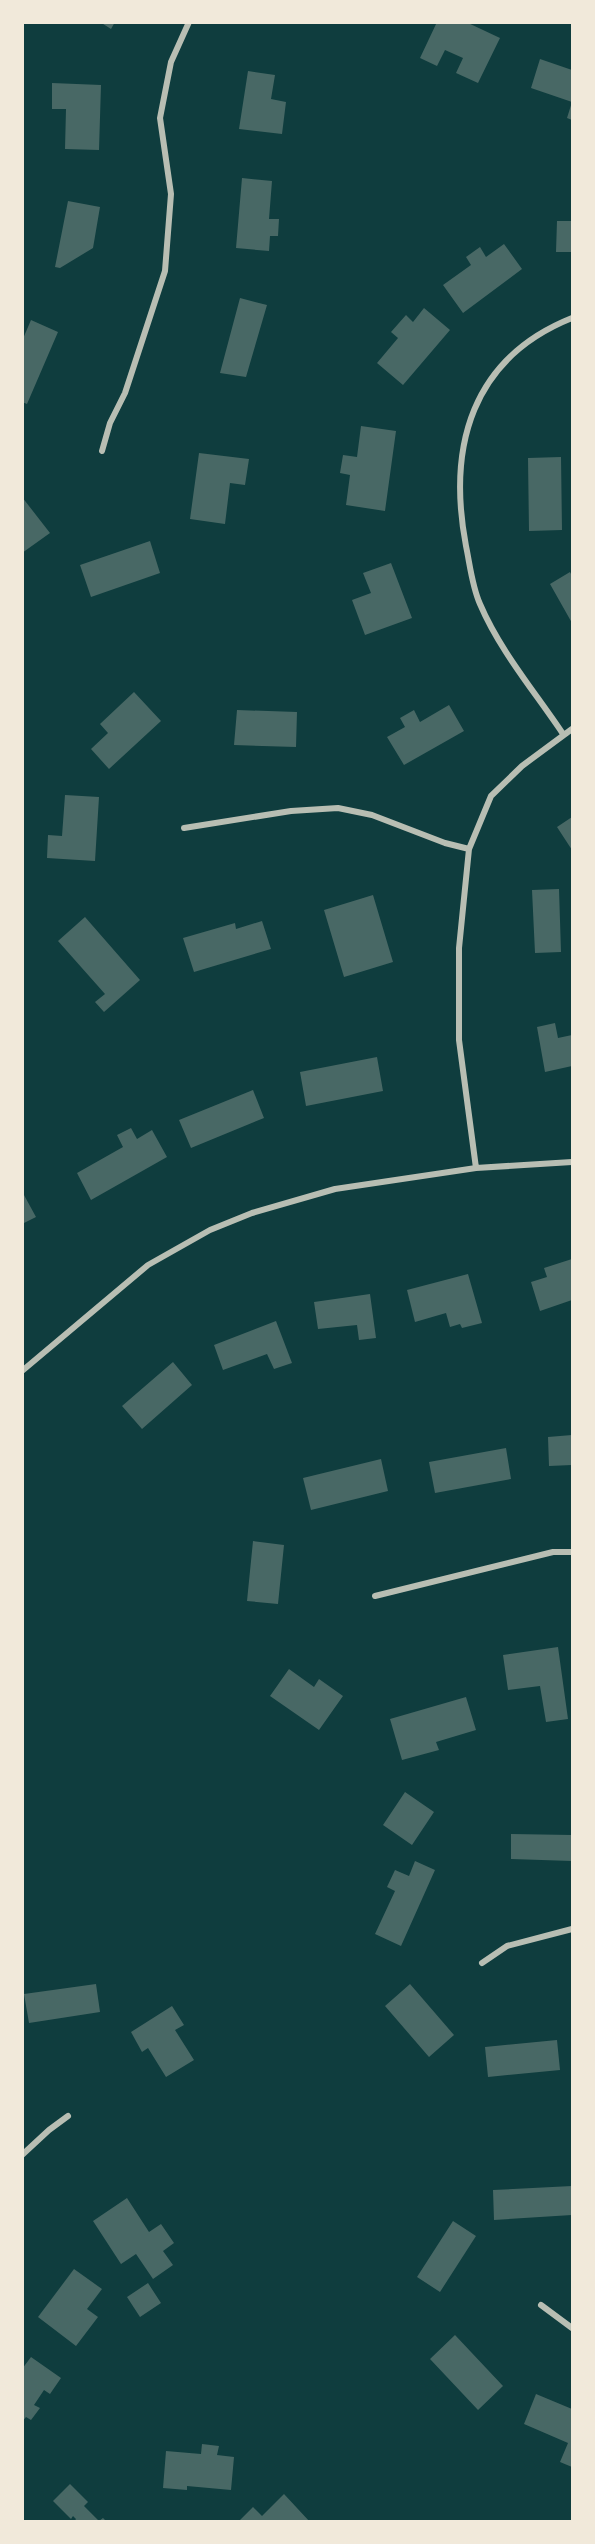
<svg xmlns="http://www.w3.org/2000/svg" width="595" height="2544" font-family="'Crimson Pro',serif">
	<style>
		.building { fill: #486865 }
		.lines { fill: none; stroke-linecap: round; stroke-linejoin: round }
		.minor { stroke: #b8beb3; stroke-width: 6 }
	</style>
	<rect width="100%" height="100%" fill="#0f3d3e"/>
	<!-- building -->
	<path class="building" d="M100,22H115L111,29Z
		M437,22H466L500,38L478,83L456,73L463,58L445,50L437,66L420,58Z
		M540,59L572,70V120L567,118L572,102L531,88Z
		M248,71L275,75L271,99L286,102L282,134L239,129Z
		M52,83L101,85L99,150L65,149L66,109H52Z
		M242,178L272,181L269,219H279L278,236H270L269,251L236,248Z
		M68,201L100,207L93,248L60,268L55,267Z
		M557,221H572V252H556Z
		M504,244L522,269L463,313L443,285L471,265L466,257L480,247L486,257Z
		M240,298L267,305L246,377L220,373Z
		M424,308L450,330L403,385L377,363L398,338L391,332L406,315L413,322Z
		M31,320L58,332L27,404L22,402V341Z
		M361,426L396,431L385,511L346,505L350,475L340,473L343,455L357,457Z
		M199,453L249,459L245,485L230,483L225,524L190,519Z
		M561,457L562,530L529,531L528,458Z
		M22,497L50,533L22,553Z
		M150,541L160,573L91,597L80,565Z
		M391,563L412,618L365,635L352,600L371,593L363,573Z
		M570,572L572,576V623L550,584Z
		M134,692L161,721L109,769L91,749L108,733L100,724Z
		M449,705L464,731L404,765L387,737L405,727L400,718L414,710L420,722Z
		M237,710L297,712L296,747L234,745Z
		M65,795L99,797L95,861L47,858L48,835L62,836Z
		M572,817V850L557,827Z
		M559,889L561,952L535,953L532,890Z
		M373,895L393,962L344,977L324,910Z
		M85,917L140,980L104,1012L95,1002L105,994L58,941Z
		M262,921L271,949L194,972L183,938L235,923L236,929Z
		M555,1023L558,1038L572,1035V1066L545,1072L537,1027Z
		M377,1057L383,1091L306,1106L300,1072Z
		M253,1090L264,1118L191,1148L179,1120Z
		M131,1128L137,1139L152,1130L167,1157L91,1200L77,1173L123,1147L117,1135Z
		M24,1195L36,1217L22,1224V1196Z
		M572,1259V1300L540,1311L531,1282L547,1277L544,1268Z
		M468,1274L482,1323L462,1328L460,1324L450,1327L446,1313L415,1322L407,1290Z
		M370,1294L376,1338L359,1340L357,1325L318,1329L314,1302Z
		M276,1321L292,1363L274,1369L267,1354L223,1370L214,1345Z
		M173,1362L192,1385L142,1429L122,1406Z
		M572,1435V1465L549,1466L548,1437Z
		M506,1448L511,1479L435,1493L429,1462Z
		M381,1459L388,1491L311,1510L303,1478Z
		M253,1541L284,1545L278,1604L247,1601Z
		M558,1647L568,1719L546,1722L540,1686L508,1690L503,1655Z
		M289,1669L314,1687L319,1679L343,1696L319,1730L270,1696Z
		M466,1697L476,1730L436,1742L439,1750L402,1760L390,1719Z
		M405,1792L434,1812L412,1845L383,1825Z
		M511,1834L572,1835V1861L511,1859Z
		M415,1861L435,1870L401,1946L375,1934L395,1891L387,1887L395,1870L409,1876Z
		M96,1984L100,2012L29,2023L24,1994Z
		M410,1984L454,2035L429,2057L385,2006Z
		M172,2006L184,2025L175,2030L194,2060L166,2077L148,2048L142,2052L131,2032Z
		M557,2040L560,2070L488,2077L485,2047Z
		M572,2186V2215L494,2220L493,2190Z
		M127,2198L149,2232L161,2224L174,2243L163,2251L173,2265L153,2279L136,2254L121,2264L93,2221Z
		M453,2221L476,2236L440,2292L417,2277Z
		M74,2269L102,2289L87,2309L98,2317L76,2346L38,2317Z
		M148,2283L161,2303L140,2317L127,2297Z
		M455,2335L503,2386L478,2410L430,2359Z
		M31,2357L61,2378L50,2394L44,2390L34,2405L40,2408L31,2420L26,2417L22,2422V2369Z
		M536,2394L572,2409V2467L560,2462L568,2443L524,2424Z
		M202,2444L219,2446L217,2455L234,2457L231,2490L187,2486V2490L163,2488L166,2451L201,2454Z
		M70,2484L88,2502L84,2506L99,2521L103,2518L107,2522H74L76,2519L73,2516L71,2519L53,2501Z
		M284,2494L310,2522H238L253,2507L262,2516Z"/>
	<g class="lines">
		<!-- minor -->
		<path class="minor" d="M102,451L110,423L125,393L165,271L171,194L160,118L171,62L189,22
			M563,734C535,692 500,651 480,604C472,586 470,565 466,546C447,446 472,358 572,318
			M184,828L291,811L338,808L372,815L445,843L469,849
			M476,1168L459,1040V948L469,849L491,796L522,766L572,729
			M22,1371L148,1265L210,1230L252,1213L335,1189L476,1168L572,1162
			M375,1596L553,1552H572
			M482,1963L507,1946L572,1929
			M22,2155L49,2130L68,2116
			M541,2305L572,2328"/>
	</g>
	<!-- border -->
	<rect width="595" height="2544" fill="none" stroke="#f1e9da" stroke-width="48"/>
</svg>
